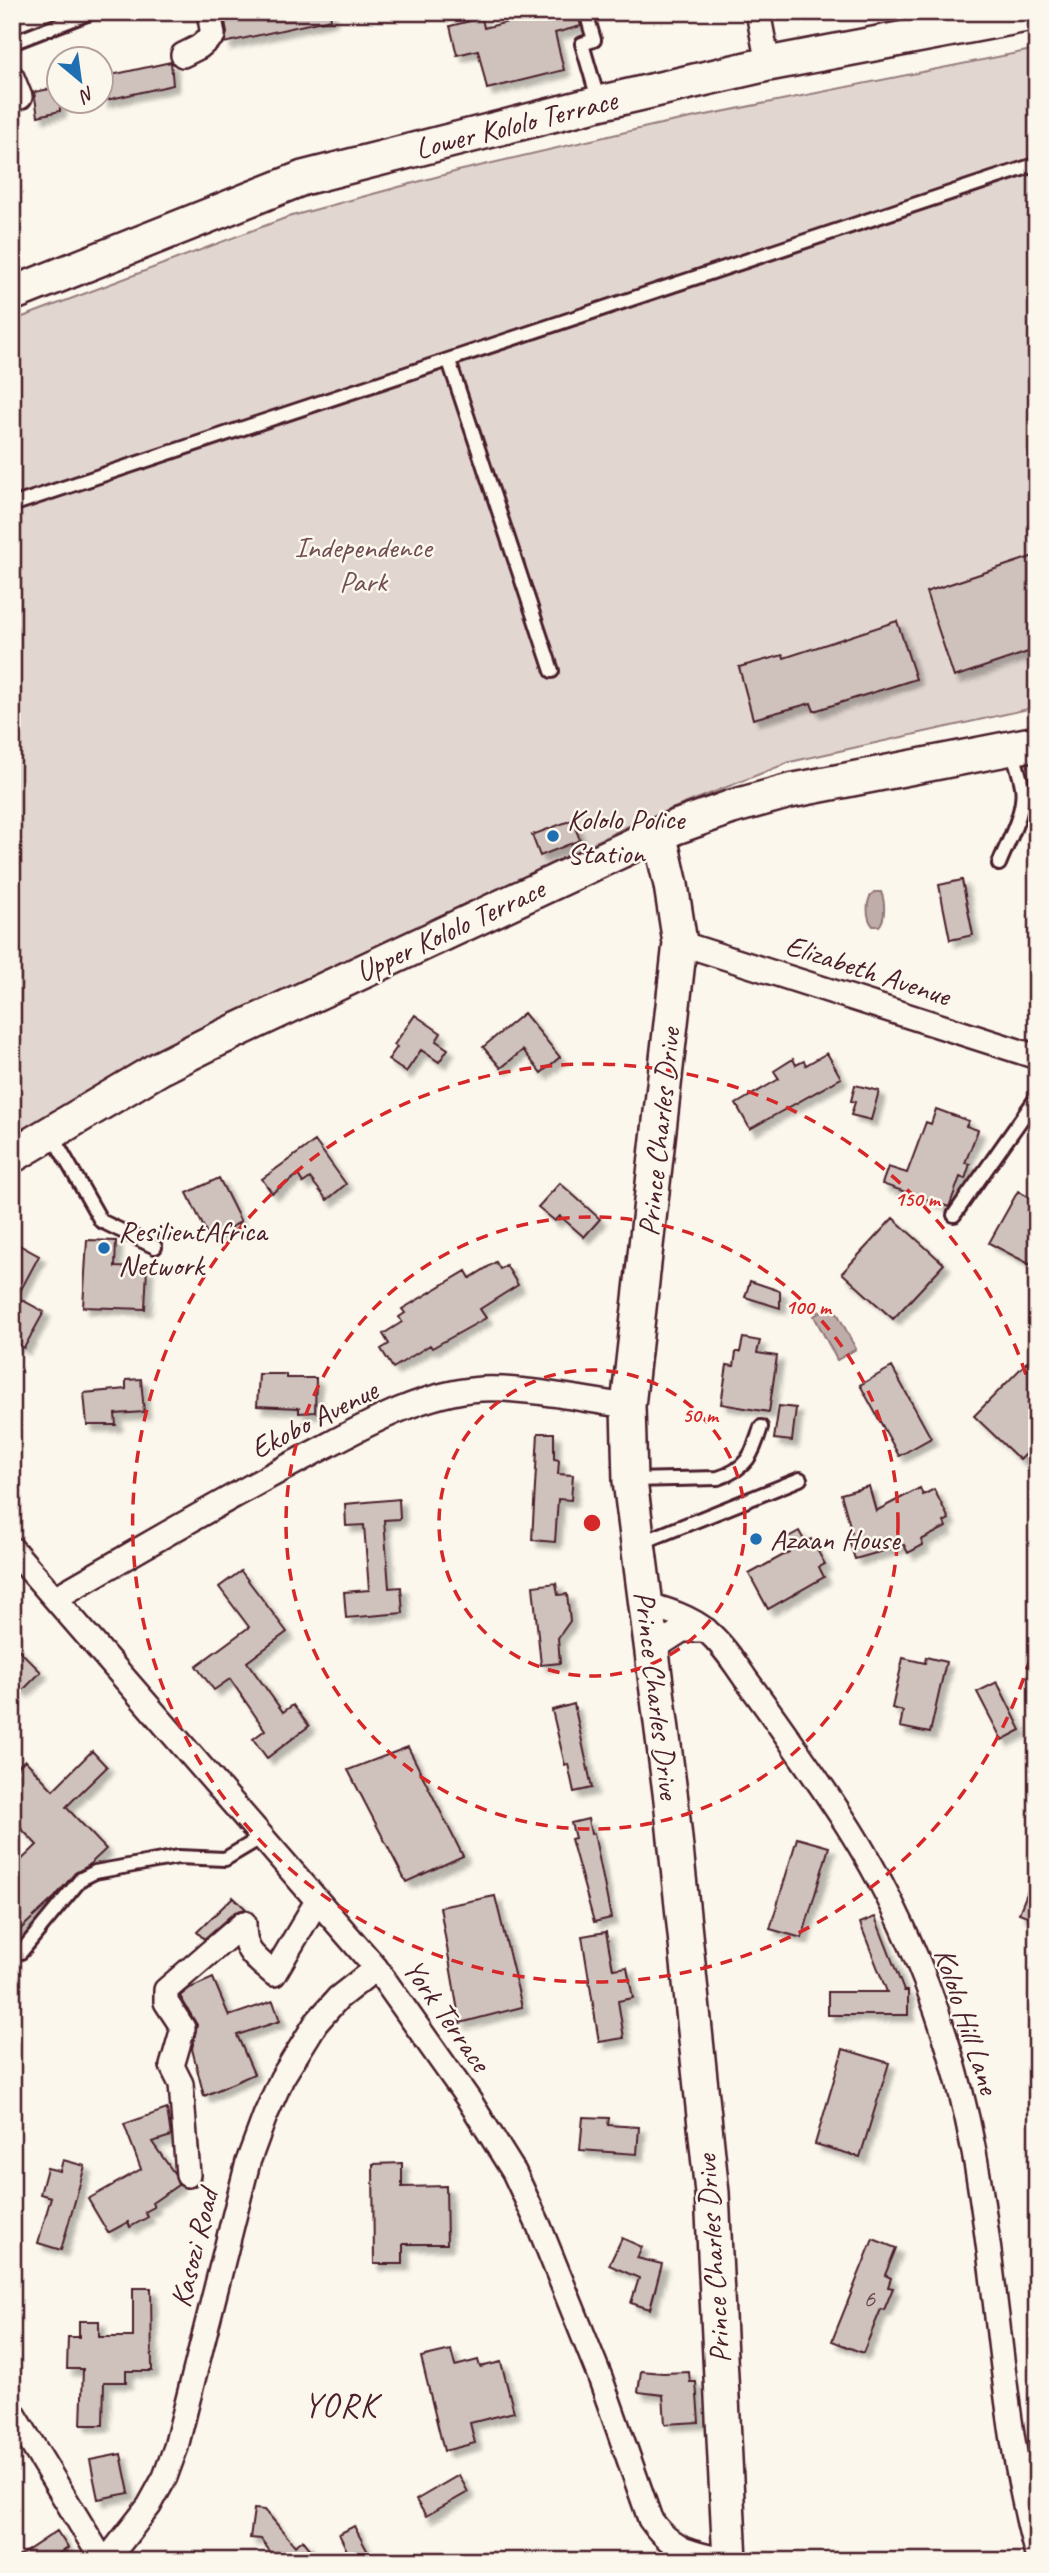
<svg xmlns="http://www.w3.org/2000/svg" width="1049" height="2573" font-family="Caveat,sans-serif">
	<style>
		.green { fill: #e2d7d0; stroke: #967b7e; stroke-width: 2 }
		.water { fill: #bfadaa; stroke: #907477; stroke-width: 2 }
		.building { fill: #cfc2bc; stroke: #4a1f2b; stroke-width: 2; filter: url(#shadow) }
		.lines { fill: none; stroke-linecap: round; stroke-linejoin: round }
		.lane-casing { stroke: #4a1f2b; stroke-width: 18 }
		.street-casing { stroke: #4a1f2b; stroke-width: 28 }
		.secondary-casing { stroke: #4a1f2b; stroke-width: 38 }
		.lane { stroke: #fbf7ec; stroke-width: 12 }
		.street { stroke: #fbf7ec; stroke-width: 23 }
		.secondary { stroke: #fbf7ec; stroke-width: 33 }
		.ring { fill: none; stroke: #d62828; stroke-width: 3.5; stroke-dasharray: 12 9 }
		.poi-dot { fill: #1f6fb2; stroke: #fbf7ec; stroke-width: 2.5 }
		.labels { text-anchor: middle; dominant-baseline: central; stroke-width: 5; stroke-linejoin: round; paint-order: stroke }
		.number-label { font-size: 26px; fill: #6b484f }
		.street-label { font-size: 30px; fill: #4a1f2b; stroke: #fbf7ec }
		.park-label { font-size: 30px; fill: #704d54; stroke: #fbf7ec }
		.poi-label { font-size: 30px; fill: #4a1f2b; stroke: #fbf7ec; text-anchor: start }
		.quarter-label { font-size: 33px; letter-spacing: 2px; fill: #4a1f2b; stroke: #fbf7ec }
		.centre { fill: #d62828; stroke: #fbf7ec; stroke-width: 3.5 }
		.ring-label { font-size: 21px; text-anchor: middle; font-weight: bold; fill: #d62828; stroke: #fbf7ec; stroke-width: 5; stroke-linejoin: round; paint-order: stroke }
	</style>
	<defs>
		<filter id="shadow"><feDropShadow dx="6" dy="6" stdDeviation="2" flood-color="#0004"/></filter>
	</defs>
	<rect width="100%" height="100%" fill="#fbf7ec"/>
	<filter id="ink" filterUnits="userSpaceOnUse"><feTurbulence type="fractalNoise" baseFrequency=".0143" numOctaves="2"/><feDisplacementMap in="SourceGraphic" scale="14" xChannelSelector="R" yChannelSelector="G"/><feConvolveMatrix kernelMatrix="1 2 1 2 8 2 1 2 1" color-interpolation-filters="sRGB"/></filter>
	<g filter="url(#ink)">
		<!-- green -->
		<path class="green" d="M1037,49V707L790,762L626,827L408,934L12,1141V321L288,217L458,171L656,125Z"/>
		<!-- water -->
		<path class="water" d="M874,892H881C885,901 886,919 879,926H873C866,918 865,899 874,892Z
			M833,1305L856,1349L837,1360L814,1316Z"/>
		<!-- building -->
		<path class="building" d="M235,12H330L331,19L224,43L227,33L224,15Z
			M547,12H577L581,26L555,33L564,70L487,89L478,50L457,55L450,26L482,18L484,28Z
			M171,62L173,85L102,101V77Z
			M60,87V111L38,116L34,92Z
			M1037,555V649L954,677L926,592Z
			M897,621L916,679L814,711L811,703L753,719L739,667L783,655L784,658Z
			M572,820L580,840L540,856L532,835Z
			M962,880L973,935L950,940L939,885Z
			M524,1013L560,1057L541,1073L523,1050L501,1068L483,1047Z
			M415,1015L441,1033L436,1041L448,1049L439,1062L421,1050L406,1072L388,1060L397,1047L394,1045Z
			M827,1053L841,1078L750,1129L736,1104L779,1079L774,1071L793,1059L796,1065L804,1061L806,1065Z
			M855,1085L879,1091L871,1120L851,1115L855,1102L851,1101Z
			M936,1109L969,1121L966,1126L978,1130L965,1163L970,1164L965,1179L960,1177L949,1207L882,1184L888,1167L907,1173L926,1122L931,1124Z
			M315,1141L346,1184L327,1200L310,1178L303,1183L298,1175L272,1193L262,1179Z
			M219,1178L241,1222L209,1238L187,1193Z
			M560,1183L600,1219L584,1237L560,1216L555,1221L538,1207Z
			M1018,1191L1037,1202V1268L989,1243Z
			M893,1218L944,1264L893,1319L842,1273Z
			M87,1240L116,1241L115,1267L147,1268L145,1309L83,1307Z
			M12,1241L39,1256L17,1297L44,1312L24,1348L12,1342Z
			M496,1262L500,1269L506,1265L518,1285L480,1309L486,1318L432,1348L430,1345L393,1368L381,1349L389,1344L383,1334L402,1322L399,1317L405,1313L402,1309L466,1271L470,1278Z
			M750,1281L780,1291V1308L745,1297Z
			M743,1338L760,1341L757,1353L777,1356L769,1412L721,1404L727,1365L734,1366L736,1352H740Z
			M1037,1352V1443L1020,1460L974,1416Z
			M892,1367L931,1438L899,1456L860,1385Z
			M259,1374H286V1378H316L315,1412L299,1413V1408L257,1406Z
			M141,1379L144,1412L115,1414L116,1425H87L84,1393L126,1389V1380Z
			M779,1406L796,1408L792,1441L774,1439Z
			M538,1433H554V1459L559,1460L558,1474L573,1475L571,1500L558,1499L555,1542L532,1540Z
			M869,1486L876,1511L920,1488L923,1495L934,1489L949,1519L944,1522L946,1527L921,1540L923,1545L908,1553L904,1545L855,1559L847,1534L852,1533L841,1494Z
			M399,1499L400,1519L384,1520L389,1588L401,1587L403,1613L346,1618L344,1592L369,1590L364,1525L346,1526L345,1504Z
			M799,1531L805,1542L811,1539L825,1564L819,1567L824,1577L768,1609L749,1574L789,1552L783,1540Z
			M241,1571L287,1632L247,1662L283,1712L293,1705L309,1726L267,1758L253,1739L265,1730L230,1679L214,1690L196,1666L249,1627L219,1587Z
			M556,1583L558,1595L567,1594L570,1621L558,1638L560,1663L541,1665L533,1586Z
			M12,1643L41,1672L22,1691L12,1681Z
			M926,1657L946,1662L930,1733L900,1727L903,1711L892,1708L903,1658L925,1663Z
			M997,1682L1021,1730L1002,1740L977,1692Z
			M574,1704L592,1788L574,1792L568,1764L565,1765L552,1710Z
			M408,1747L463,1856L406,1882L348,1770Z
			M92,1751L107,1767L66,1807L106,1849L88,1866L75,1873L55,1897L12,1937V1869L37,1845L12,1819V1772L25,1760L53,1790Z
			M588,1819L591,1834L594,1833L611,1918L594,1922L571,1839L575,1838L571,1823Z
			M797,1838L829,1847L802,1938L770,1929Z
			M1036,1871H1037V1920L1019,1913Z
			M495,1896L522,2007L460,2023L440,1907Z
			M233,1897L246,1909L235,1912L204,1939L197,1932Z
			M875,1917L904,1991H908V2015H828V1992H887L860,1923Z
			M606,1932L613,1969L627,1967L633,1998L618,2001L624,2038L599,2042L582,1936Z
			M213,1978L229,2016L273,2001L280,2021L237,2035L254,2074L204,2096L192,2049L197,2025L180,1996L190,1988Z
			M843,2049L889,2063L860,2157L815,2144Z
			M167,2109L171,2136L152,2142L174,2173L178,2185L152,2203L154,2207L145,2212L148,2217L130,2227L128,2222L108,2233L88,2199L141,2169L124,2124Z
			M583,2117L609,2118L608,2125L639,2127L637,2154L580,2150Z
			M63,2160L85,2166L61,2250L38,2243L51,2197L40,2194L47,2168L60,2171Z
			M402,2163V2187L446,2186L447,2244H403V2264H374L373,2164Z
			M622,2238L642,2247L637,2258L662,2264L650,2309L631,2303L639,2278L609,2265Z
			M873,2239L896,2248L885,2275L891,2278L888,2287L893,2288L884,2310L881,2309L863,2353L832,2341Z
			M133,2288H151L152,2371H126V2382H104L103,2425H81L83,2369H67L68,2337H79V2321H99V2337H133Z
			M451,2350L455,2366L478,2360L480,2367L501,2362L514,2412L470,2423L475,2443L444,2451L421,2357Z
			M641,2371L663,2373L689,2372L690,2382H696L699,2422L665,2424L663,2395L638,2392Z
			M121,2454L129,2493L98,2499L90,2460Z
			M459,2475L468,2492L426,2516L416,2500Z
			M254,2509L265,2510L295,2546L303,2540L320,2561H277L261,2539L250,2538Z
			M354,2526L369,2554L352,2561L339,2534Z
			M57,2531L68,2548L47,2561H12Z"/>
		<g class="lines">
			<!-- lane casing -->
			<g class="lane-casing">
				<path id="lane" d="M586,12L594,40L582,44L599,102
					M12,43L92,12
					M449,361L552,671
					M12,505L1037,164
					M999,864C1008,841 1026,811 1022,786C1020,774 1015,761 1012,749
					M52,1135L101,1221L155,1247
					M954,1215L1037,1097
					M632,1480L718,1478C747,1469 753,1454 761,1427
					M638,1544L800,1479
					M21,1952L81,1879L95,1872L178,1857L225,1859L262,1837"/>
			</g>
			<!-- street casing -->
			<g class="street-casing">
				<path id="street" d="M758,12L768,64
					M183,55L199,47L213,35L209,12
					M12,77L20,97
					M680,943L1037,1057
					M12,1549L376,1968L469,2100L514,2172L539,2226L600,2377L650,2519C674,2553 692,2553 730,2561
					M55,1598C139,1550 223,1500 309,1455C362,1427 420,1393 481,1389C526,1387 583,1400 628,1406
					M645,1604C667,1610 690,1617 708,1632C723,1645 734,1662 745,1678C762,1701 779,1724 795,1748C813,1774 832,1801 849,1828C911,1926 953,2039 974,2152C999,2285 1001,2424 1037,2555
					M651,1650L682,1630H706
					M188,2175L181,2084L172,2066L183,2028L166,2002V1990L244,1923C244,1952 252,1955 274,1974L317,1901
					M12,2411L103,2561
					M106,2561L149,2506L165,2477L176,2447L248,2162L265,2116L282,2078L316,2023L338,1998L376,1968"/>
			</g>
			<!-- secondary casing -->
			<g class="secondary-casing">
				<path id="secondary" d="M12,294L303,178L599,103L768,64L1037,13
					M659,833L671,885L680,943L628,1406L630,1481L671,1800L712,2193L730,2561
					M12,1156L160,1068L210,1043L659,833L732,807L790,791L1037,743"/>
			</g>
			<!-- lane -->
			<use href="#lane" class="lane"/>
			<!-- street -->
			<use href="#street" class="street"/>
			<!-- secondary -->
			<use href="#secondary" class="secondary"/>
		</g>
	</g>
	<!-- distance rings -->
	<g class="ring">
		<circle cx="592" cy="1523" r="153"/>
		<circle cx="592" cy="1523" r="306"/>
		<path d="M1036 1638A459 459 0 1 1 1036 1408"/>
	</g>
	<!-- markers -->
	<g class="poi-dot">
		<circle cx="553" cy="836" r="7"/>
		<circle cx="104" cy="1248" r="7"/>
		<circle cx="756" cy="1539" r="7"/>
	</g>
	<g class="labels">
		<!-- number labels -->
		<g class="number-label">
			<text x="869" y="2298">6</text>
		</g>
		<!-- street labels -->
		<g class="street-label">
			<text transform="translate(516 124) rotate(-14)">Lower Kololo Terrace</text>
			<text transform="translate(450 930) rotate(-25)">Upper Kololo Terrace</text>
			<text transform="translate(868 970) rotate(18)">Elizabeth Avenue</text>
			<text transform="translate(659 1132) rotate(-84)">Prince Charles Drive</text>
			<text transform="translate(314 1419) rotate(-27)">Ekobo Avenue</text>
			<text transform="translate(657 1695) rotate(83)">Prince Charles Drive</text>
			<text transform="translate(447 2015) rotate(55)">York Terrace</text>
			<text transform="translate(967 2021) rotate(72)">Kololo Hill Lane</text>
			<text transform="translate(194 2248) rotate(-76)">Kasozi Road</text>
			<text transform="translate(713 2259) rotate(-94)">Prince Charles Drive</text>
		</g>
		<!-- park labels -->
		<g class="park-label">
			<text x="363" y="547">Independence<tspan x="363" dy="34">Park</tspan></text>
		</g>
		<!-- poi labels -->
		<g class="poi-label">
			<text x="567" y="819">Kololo Police<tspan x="567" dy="34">Station</tspan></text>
			<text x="118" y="1231">ResilientAfrica<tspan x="118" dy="34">Network</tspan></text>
			<text x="770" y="1539">Azaan House</text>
		</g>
		<!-- quarter labels -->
		<g class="quarter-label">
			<text x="341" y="2405">YORK</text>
		</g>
	</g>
	<circle cx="592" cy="1523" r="10" class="centre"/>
	<g class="ring-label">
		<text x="917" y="1206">150 m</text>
		<text x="808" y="1314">100 m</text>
		<text x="700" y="1422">50 m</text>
	</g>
	<!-- margin -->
	<rect width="1049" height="2573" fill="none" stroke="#fbf7ec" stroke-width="42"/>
	<rect x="21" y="21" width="1007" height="2531" fill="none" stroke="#4a1f2b" stroke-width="2.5" filter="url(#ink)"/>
	<!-- north arrow -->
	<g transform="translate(80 80) rotate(151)"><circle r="33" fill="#fbf7ec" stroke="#b4a19f" stroke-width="2"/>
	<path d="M0-5L12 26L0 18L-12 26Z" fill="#1f6fb2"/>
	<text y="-10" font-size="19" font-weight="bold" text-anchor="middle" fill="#4a1f2b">N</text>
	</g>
</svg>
